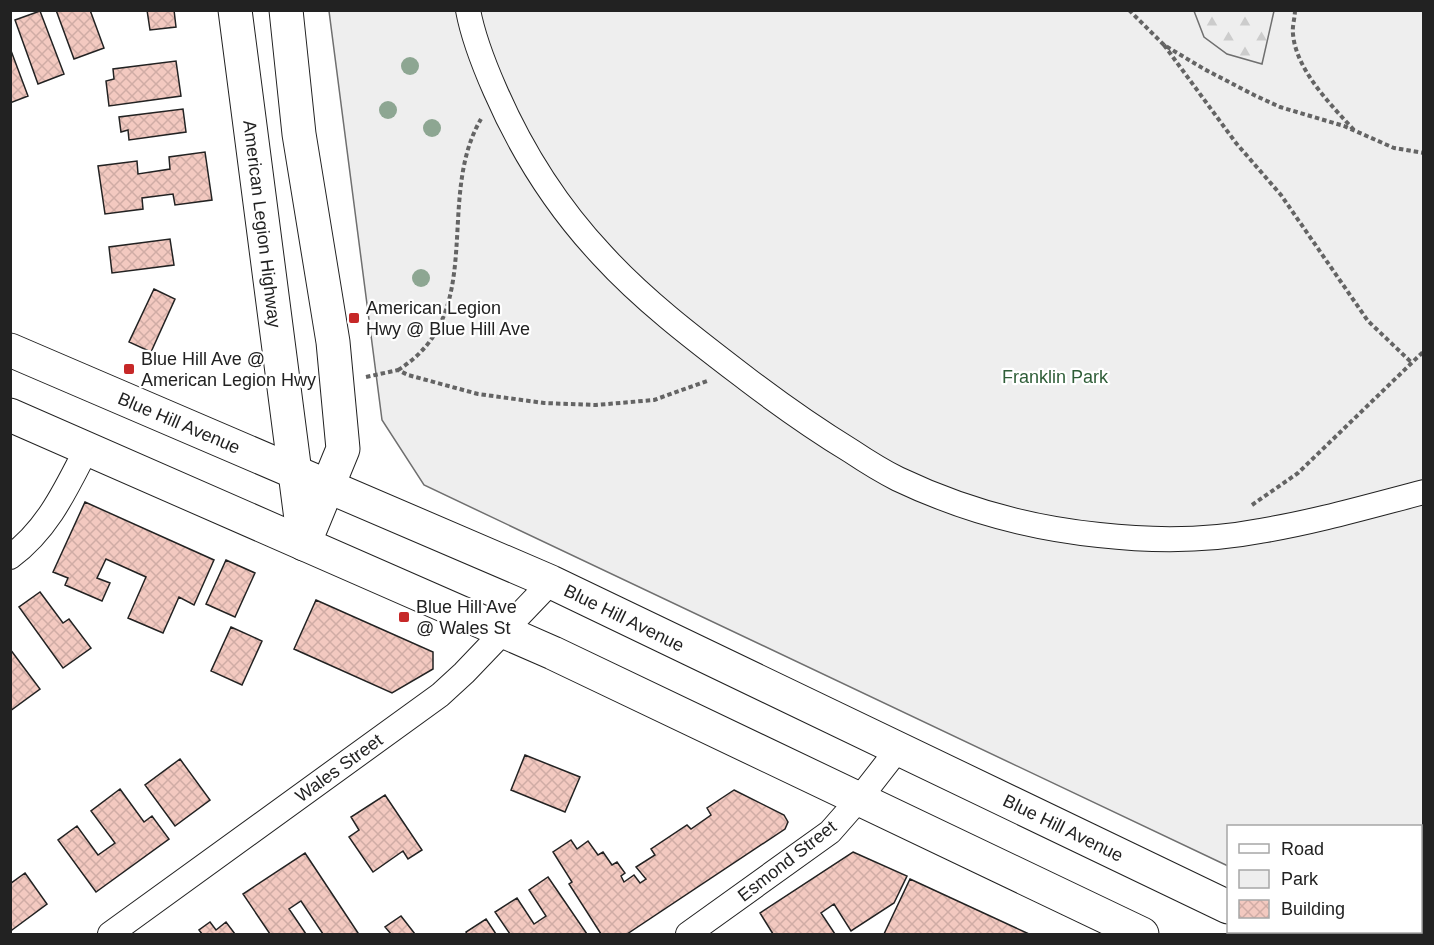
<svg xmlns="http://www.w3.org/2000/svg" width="1434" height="945" font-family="Helvetica,sans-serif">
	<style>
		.green { fill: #eee; stroke: #6f6f6f; stroke-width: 1.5 }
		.forest { fill: url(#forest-firs); stroke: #6f6f6f; stroke-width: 1.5 }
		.building { fill: url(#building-cross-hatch); stroke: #222; stroke-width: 1.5 }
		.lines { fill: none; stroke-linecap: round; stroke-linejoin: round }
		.street-casing { stroke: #222; stroke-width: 26 }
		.secondary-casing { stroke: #222; stroke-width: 35 }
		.primary-casing { stroke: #222; stroke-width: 35 }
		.path { stroke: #646464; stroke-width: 4; stroke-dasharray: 4.5 3; stroke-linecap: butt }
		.street { stroke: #fff; stroke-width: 24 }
		.secondary { stroke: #fff; stroke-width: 33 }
		.primary { stroke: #fff; stroke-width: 33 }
		.tree { fill: #8da692 }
		.poi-dot { fill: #c62828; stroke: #fff; stroke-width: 2 }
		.labels { text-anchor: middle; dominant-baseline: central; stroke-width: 4.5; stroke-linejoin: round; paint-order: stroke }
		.street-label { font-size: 18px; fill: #222; stroke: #fff }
		.poi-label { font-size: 18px; fill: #222; stroke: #fff; text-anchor: start }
		.park-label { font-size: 18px; fill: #2f5e38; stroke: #fff }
	</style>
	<defs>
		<pattern id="forest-firs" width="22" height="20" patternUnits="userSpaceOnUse" patternTransform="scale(1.5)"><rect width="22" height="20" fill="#eee"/><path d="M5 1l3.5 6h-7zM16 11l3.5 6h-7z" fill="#ccc"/></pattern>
		<pattern id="building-cross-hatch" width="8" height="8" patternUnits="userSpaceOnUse" patternTransform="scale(1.5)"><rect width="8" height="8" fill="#f3c9c0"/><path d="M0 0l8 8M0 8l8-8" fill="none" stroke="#d0aca5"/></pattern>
	</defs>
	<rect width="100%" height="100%" fill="#fff"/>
	<!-- green -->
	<path class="green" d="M329,11H1423V934H1374L1368,932H1420V826H1228V866L424,485L382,420Z"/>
	<!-- forest -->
	<path class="forest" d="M1194,11H1274L1262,64L1227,54L1204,37Z"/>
	<!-- building -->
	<path class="building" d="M56,10H90L104,48L74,59Z
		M147,10H174L176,27L150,30Z
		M40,11L64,74L38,84L15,20Z
		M10,48L28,96L10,103Z
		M176,61L181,96L109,106L106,81L114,79L113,69Z
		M183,109L186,132L129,140L128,130L121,132L119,117Z
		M205,152L212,200L175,205L173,194L142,198L143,209L105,214L98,166L137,161L138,174L170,169L169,157Z
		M170,239L174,265L112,273L109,247Z
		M154,289L175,299L151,352L129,342Z
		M85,502L214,560L194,605L179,597L163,633L128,618L146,577L106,559L97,578L110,583L102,601L65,585L68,578L53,572Z
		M226,560L255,573L235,617L206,604Z
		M40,592L63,623L69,619L91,648L63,668L19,607Z
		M316,600L433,652V669L392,693L294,649Z
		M231,627L262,641L242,685L211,671Z
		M10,649L40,689L10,711Z
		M525,755L580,777L565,812L511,790Z
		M180,759L210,800L175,826L145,785Z
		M120,789L144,822L152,816L169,839L96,892L58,840L77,826L98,855L115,843L91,811Z
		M734,790L784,815L788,822L785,829L627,934H601L569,884L572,882L553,852L571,840L577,849L588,841L598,855L603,852L612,865L617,862L625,873L621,876L624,882L634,875L640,883L646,879L636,867L655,855L651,849L687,825L691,829L711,815L707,808Z
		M385,795L422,850L408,859L403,851L373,872L349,837L359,830L351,817Z
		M853,852L907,876L894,903L851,931L834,904L821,913L835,934H773L760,913Z
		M305,853L358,933L357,934H323L301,901L289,909L306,934H270L243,894Z
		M25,873L47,904L12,930L10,927V884Z
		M548,877L587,934H510L495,912L517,898L534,924L546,916L529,890Z
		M910,879L1029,934H884Z
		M401,916L415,934H391L385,927Z
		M486,919L496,934H467L466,932Z
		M210,922L216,930L226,922L235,934H202L199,930Z"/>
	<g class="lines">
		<!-- street casing -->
		<g class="street-casing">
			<path id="street" d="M468,10C473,37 484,65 495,90C521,150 557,207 602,255C645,302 697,341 748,380C781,405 815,429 851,451C866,461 882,471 898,479C961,509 1030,528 1099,535C1152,541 1208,541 1260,531C1315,522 1370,506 1424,492
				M10,557C48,529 66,489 87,448
				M110,934L440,695L464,673L551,582
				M688,934L830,832L859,799L898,749"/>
		</g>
		<!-- secondary casing -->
		<g class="secondary-casing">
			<path id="secondary" d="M235,10L304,542
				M286,10L299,134L333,342L343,449L304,544"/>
		</g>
		<!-- primary casing -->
		<g class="primary-casing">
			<path id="primary" d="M10,350L551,582L1228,907
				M10,415L553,653L1142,934
				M1281,932L1287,934"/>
		</g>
		<!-- path -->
		<path class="path" d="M1129,10L1164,45L1204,69L1254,95L1280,107L1344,126L1394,148L1424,153
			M1295,10C1295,18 1292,26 1293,34C1296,70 1331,105 1354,130
			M1164,45L1236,143L1281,195L1368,321L1411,362
			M398,370C489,314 434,199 481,119
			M366,377L398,370L408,375L478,394L544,403L596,405L654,400L707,381
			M1252,505L1298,473L1424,351"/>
		<!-- street -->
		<use href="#street" class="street"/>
		<!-- secondary -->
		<use href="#secondary" class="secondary"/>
		<!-- primary -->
		<use href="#primary" class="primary"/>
	</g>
	<!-- trees -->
	<g class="tree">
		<circle cx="410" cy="66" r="9"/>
		<circle cx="388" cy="110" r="9"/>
		<circle cx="432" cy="128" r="9"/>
		<circle cx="421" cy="278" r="9"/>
	</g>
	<!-- markers -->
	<g class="poi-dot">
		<rect x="348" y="312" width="12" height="12" rx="3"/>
		<rect x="123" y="363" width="12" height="12" rx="3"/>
		<rect x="398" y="611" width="12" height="12" rx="3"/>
	</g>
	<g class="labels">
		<!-- street labels -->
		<g class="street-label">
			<text transform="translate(262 224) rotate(83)">American Legion Highway</text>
			<text transform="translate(179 423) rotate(23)">Blue Hill Avenue</text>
			<text transform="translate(624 618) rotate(26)">Blue Hill Avenue</text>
			<text transform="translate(339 768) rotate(-36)">Wales Street</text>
			<text transform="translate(1063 828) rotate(26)">Blue Hill Avenue</text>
			<text transform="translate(787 861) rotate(-38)">Esmond Street</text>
		</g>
		<!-- poi labels -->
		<g class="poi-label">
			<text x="366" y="308">American Legion<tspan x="366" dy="21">Hwy @ Blue Hill Ave</tspan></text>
			<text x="141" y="359">Blue Hill Ave @<tspan x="141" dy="21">American Legion Hwy</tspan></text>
			<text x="416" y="607">Blue Hill Ave<tspan x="416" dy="21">@ Wales St</tspan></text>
		</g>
		<!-- park labels -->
		<g class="park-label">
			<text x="1055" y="377">Franklin Park</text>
		</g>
	</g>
	<!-- border -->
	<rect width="1434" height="945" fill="none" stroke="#222222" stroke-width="24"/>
	<!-- legend -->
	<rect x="1227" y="825" width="195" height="108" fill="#ffffff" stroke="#a7a7a7" stroke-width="1.5"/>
	<rect x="1239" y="844" width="30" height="9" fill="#ffffff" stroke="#a7a7a7" stroke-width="1.5"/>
	<text x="1281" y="855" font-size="18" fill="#222222">Road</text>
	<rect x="1239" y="870" width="30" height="18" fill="#eeeeee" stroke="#a7a7a7" stroke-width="1.5"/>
	<text x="1281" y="885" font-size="18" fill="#222222">Park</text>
	<rect x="1239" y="900" width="30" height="18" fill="url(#building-cross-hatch)" stroke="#a7a7a7" stroke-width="1.5"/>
	<text x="1281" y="915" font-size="18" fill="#222222">Building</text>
</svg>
